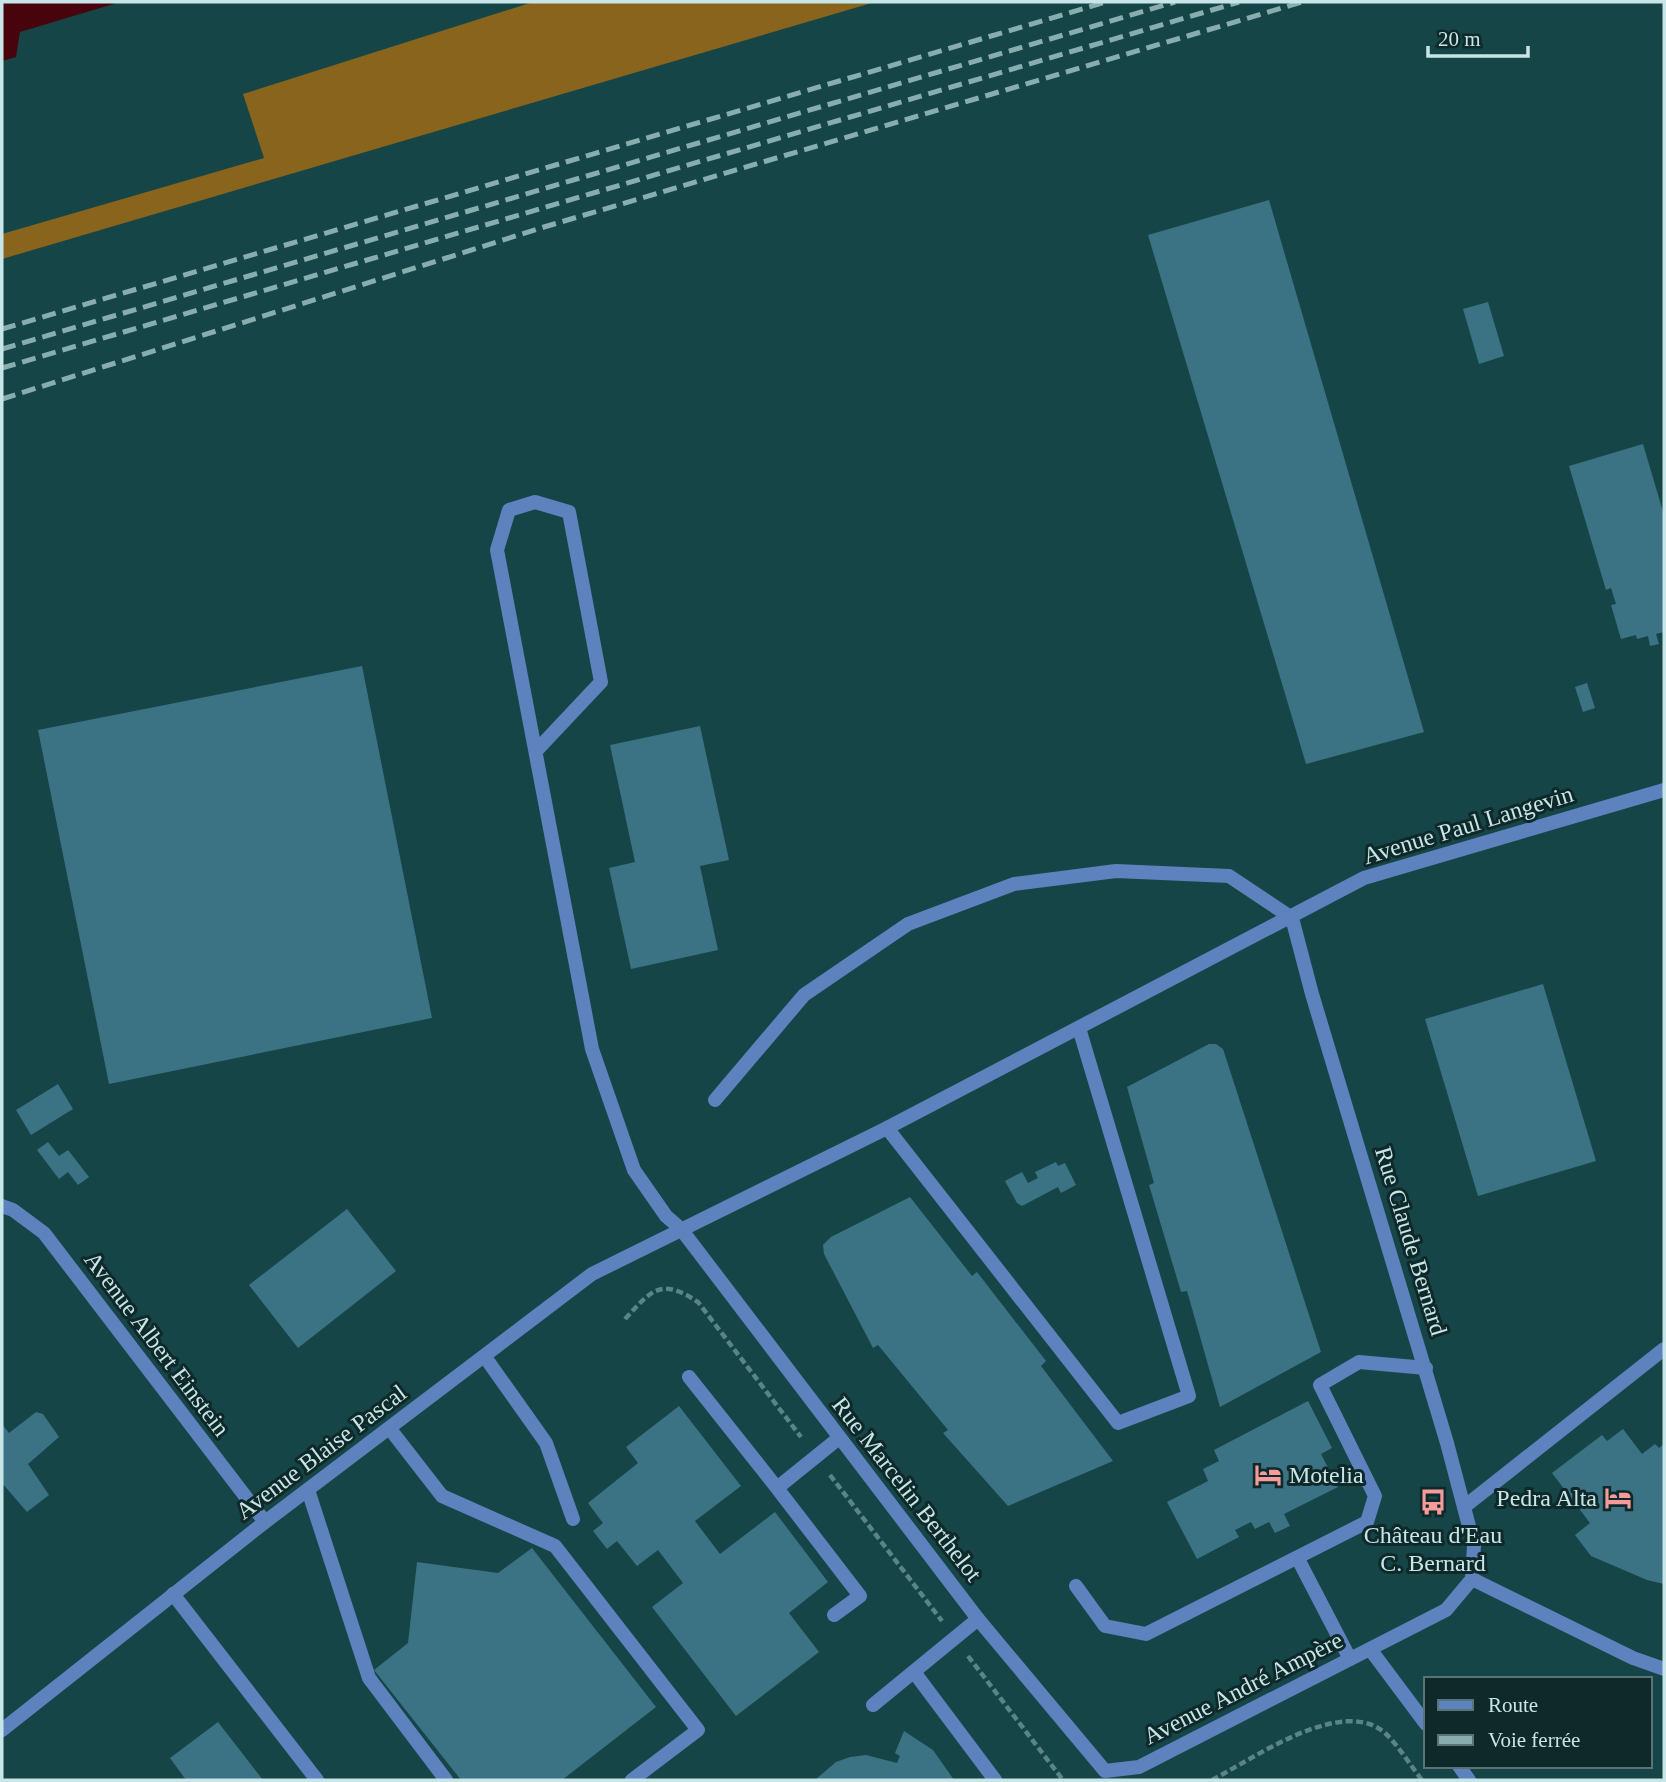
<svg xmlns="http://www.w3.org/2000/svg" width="1666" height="1782" font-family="Georgia,serif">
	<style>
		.forest { fill: #88641d }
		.water { fill: #47040d }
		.building { fill: #3b7384 }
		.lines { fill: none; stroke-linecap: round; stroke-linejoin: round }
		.path { stroke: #5b8485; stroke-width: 4.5; stroke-dasharray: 7 3.5; stroke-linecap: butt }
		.lane { stroke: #5e82bd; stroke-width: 14 }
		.street { stroke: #5e82bd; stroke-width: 14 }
		.rail { stroke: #88adae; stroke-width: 5; stroke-dasharray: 14 7; stroke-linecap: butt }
		.labels { text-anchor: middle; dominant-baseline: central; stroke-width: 6; stroke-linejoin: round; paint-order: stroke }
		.street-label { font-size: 24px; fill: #c8e6e7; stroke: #0f282a }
		.poi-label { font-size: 24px; fill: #c8e6e7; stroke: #0f282a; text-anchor: start }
	</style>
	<rect width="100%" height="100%" fill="#154547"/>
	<!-- forest -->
	<path class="forest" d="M533,2H875L2,259V234L264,158L243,94Z"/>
	<!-- water -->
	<path class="water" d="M2,2H120L20,32L16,57L2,61Z"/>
	<!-- building -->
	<path class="building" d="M1269,200L1424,732L1306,764L1148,235Z
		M1488,302L1504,356L1479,364L1463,309Z
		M1643,444L1664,515V632L1656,634L1659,644L1650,646L1648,636L1637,639L1636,635L1621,639L1611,605L1616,604L1611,588L1606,590L1569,466Z
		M362,666L432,1018L109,1084L38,730Z
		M1587,683L1595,708L1583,712L1575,687Z
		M700,726L729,860L700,866L718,950L631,969L609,868L635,862L610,745Z
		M1543,984L1596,1161L1478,1196L1425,1019Z
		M1209,1044H1216L1223,1049L1321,1352L1220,1407L1187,1291L1181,1292L1149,1185L1154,1183L1127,1087Z
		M58,1084L73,1109L31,1135L16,1110Z
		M48,1142L59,1156L68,1150L89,1177L78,1185L68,1172L59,1179L37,1150Z
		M1056,1162L1058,1166L1065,1163L1076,1185L1061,1193L1058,1187L1022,1206L1017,1203L1005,1181L1022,1172L1028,1183L1038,1178L1035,1172Z
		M910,1197L972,1276L977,1272L1046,1361L1041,1366L1113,1461L1008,1506L943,1433L948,1430L878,1345L873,1348L824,1254L823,1245L831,1237Z
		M347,1209L396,1271L298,1348L249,1285Z
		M1308,1401L1332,1448L1321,1454L1338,1487L1284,1514L1290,1526L1275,1533L1269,1522L1255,1529L1251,1522L1235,1530L1239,1537L1197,1559L1167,1502L1208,1481L1203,1469L1219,1461L1214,1450Z
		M679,1406L741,1486L695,1521L720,1554L775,1512L828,1582L789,1613L819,1652L736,1716L652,1607L683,1583L658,1550L637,1566L617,1541L607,1549L593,1531L603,1523L588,1503L638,1463L626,1447Z
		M36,1412L43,1414L59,1437L28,1464L49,1495L27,1512L2,1483V1424L9,1433Z
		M1623,1429L1642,1454L1655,1444L1659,1448L1664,1444V1584L1647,1580L1591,1556L1575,1535L1590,1523L1552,1473L1602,1435L1607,1441Z
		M532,1548L656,1707L562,1780H461L374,1670L408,1643L417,1562L498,1573Z
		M218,1722L263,1780H186L170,1758Z
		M904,1731L933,1750L954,1780H815L836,1762L850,1757L866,1755L897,1763L900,1756L895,1753Z"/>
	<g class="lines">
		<!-- path -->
		<path class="path" d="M625,1319C652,1290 660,1277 698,1302L801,1437
			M830,1475L942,1621
			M968,1656L1063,1780
			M1212,1780C1253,1759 1342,1695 1385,1733C1399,1746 1410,1765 1422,1780"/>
		<!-- lane -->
		<path class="lane" d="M536,751L601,682L569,512L535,502L509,510L497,550L592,1049L634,1170L666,1216L681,1229
			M715,1100L804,995L908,924L1014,884L1116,871L1229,876L1292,918
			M887,1128L1118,1423L1189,1396L1079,1028
			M485,1357L546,1443L573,1519
			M689,1377L777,1488L839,1438
			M390,1429L442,1496L555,1546L698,1730L632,1780
			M777,1488L860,1596L834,1615
			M308,1490L369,1678L446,1780
			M1464,1507L1664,1349
			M1298,1559L1350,1659
			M1076,1586L1105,1626L1146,1634L1367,1522L1375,1496L1320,1385L1359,1362L1426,1368
			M173,1594L317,1780
			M914,1672L995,1780
			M873,1705L978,1619"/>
		<!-- street -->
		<path class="street" d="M1292,918L1312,994L1447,1443L1474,1545L1472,1579
			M2,1206L13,1210L44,1233L265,1522
			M681,1229L978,1619L1105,1771
			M1472,1579L1633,1658L1664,1669
			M1370,1649L1426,1724
			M2,1730L265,1522L592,1274L887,1128L1364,878L1664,790
			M1459,1766L1469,1780
			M1105,1771L1139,1767L1446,1610L1472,1579"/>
		<!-- rail -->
		<path class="rail" d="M2,329L1106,2
			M2,349L1175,2
			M2,368L1239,2
			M2,399L544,227L1302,2"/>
	</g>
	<!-- icons -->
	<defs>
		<g id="hotel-bare" transform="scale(2.1)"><path d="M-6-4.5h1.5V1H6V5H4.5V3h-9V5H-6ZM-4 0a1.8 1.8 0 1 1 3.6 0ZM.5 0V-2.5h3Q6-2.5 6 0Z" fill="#f59b9a" stroke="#0f282a" stroke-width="2.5" paint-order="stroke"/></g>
		<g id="bus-bare" transform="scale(2.1)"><path d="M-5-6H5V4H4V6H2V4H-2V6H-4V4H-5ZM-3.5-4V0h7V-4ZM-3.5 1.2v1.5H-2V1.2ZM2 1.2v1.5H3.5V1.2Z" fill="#f59b9a" stroke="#0f282a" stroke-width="2.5" paint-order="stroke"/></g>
	</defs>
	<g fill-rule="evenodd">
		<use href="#hotel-bare" x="1268" y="1475"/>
		<use href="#hotel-bare" x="1618" y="1498"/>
		<use href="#bus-bare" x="1433" y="1502"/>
	</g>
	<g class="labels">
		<!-- street labels -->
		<g class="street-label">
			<text transform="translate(1468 825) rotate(-17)">Avenue Paul Langevin</text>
			<text transform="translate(1411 1241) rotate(73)">Rue Claude Bernard</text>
			<text transform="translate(157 1344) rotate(53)">Avenue Albert Einstein</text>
			<text transform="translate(321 1452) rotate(-37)">Avenue Blaise Pascal</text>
			<text transform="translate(907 1489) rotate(52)">Rue Marcelin Berthelot</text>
			<text transform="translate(1243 1688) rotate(-27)">Avenue André Ampère</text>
		</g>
		<!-- poi labels -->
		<g class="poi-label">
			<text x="1289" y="1475">Motelia</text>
			<text x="1597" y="1498" text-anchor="end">Pedra Alta</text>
			<text x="1433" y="1535" text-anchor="middle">Château d'Eau<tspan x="1433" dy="28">C. Bernard</tspan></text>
		</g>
	</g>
	<!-- border -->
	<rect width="1666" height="1782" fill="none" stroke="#c8e6e7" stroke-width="7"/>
	<!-- legend -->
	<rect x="1424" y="1677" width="228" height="91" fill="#0f282a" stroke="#597476" stroke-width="2"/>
	<rect x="1438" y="1700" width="35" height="10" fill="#5e82bd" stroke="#597476" stroke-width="2"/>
	<text x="1488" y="1712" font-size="21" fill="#c8e6e7">Route</text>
	<rect x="1438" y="1735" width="35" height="10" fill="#88adae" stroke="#597476" stroke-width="2"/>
	<text x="1488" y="1747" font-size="21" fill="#c8e6e7">Voie ferrée</text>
	<!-- scale -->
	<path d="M1428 46v10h100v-10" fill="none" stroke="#c8e6e7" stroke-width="3.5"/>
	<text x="1438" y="46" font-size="21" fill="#c8e6e7" stroke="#0f282a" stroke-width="5" paint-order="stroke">20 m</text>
</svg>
